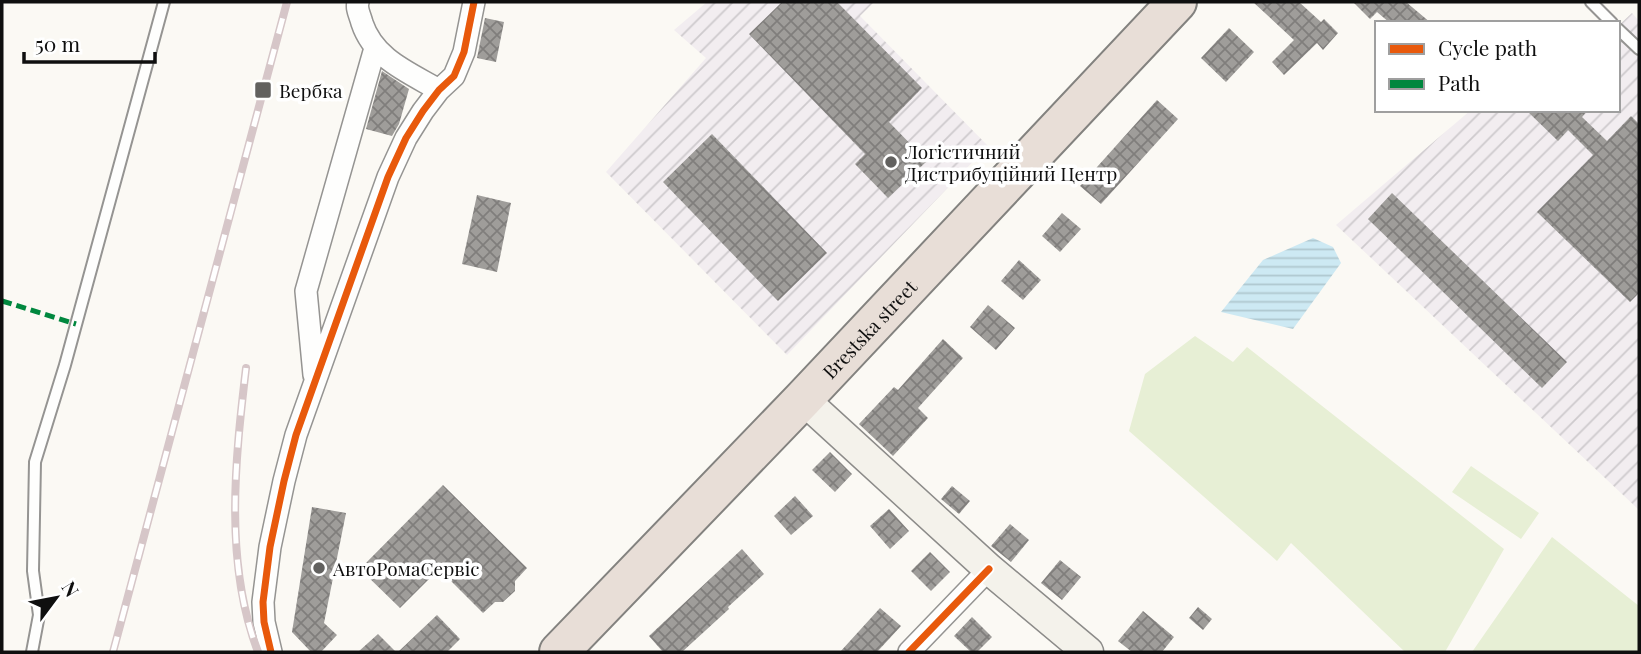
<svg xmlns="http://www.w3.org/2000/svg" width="1641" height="654" font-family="'Playfair Display',serif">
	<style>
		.industrial { fill: url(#industrial-furrows) }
		.garden { fill: #e7efd5 }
		.water { fill: url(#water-rules) }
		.building { fill: url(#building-cross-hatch) }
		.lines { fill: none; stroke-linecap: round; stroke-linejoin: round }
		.lane-casing { stroke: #959492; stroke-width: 14 }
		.street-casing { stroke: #959492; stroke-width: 24 }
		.secondary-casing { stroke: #8c8b89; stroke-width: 33 }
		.highway-casing { stroke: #83827f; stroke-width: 42 }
		.lane { stroke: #fefefd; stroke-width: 10 }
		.street { stroke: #fefefd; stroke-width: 21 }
		.secondary { stroke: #f4f2eb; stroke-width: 30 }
		.highway { stroke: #e8ded7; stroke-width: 38 }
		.rail-casing { stroke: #d6c6c8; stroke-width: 8 }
		.rail { stroke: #fff; stroke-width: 5; stroke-dasharray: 16; stroke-linecap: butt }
		.quiet { stroke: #00873e; stroke-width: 5; stroke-dasharray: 10 5; stroke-linecap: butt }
		.cycleway-casing { stroke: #fff; stroke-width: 11 }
		.cycleway { stroke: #e8590c; stroke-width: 7 }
		.poi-dot { fill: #62615f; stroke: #fff; stroke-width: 2.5 }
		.labels { text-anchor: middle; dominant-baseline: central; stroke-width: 7; stroke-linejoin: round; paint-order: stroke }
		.poi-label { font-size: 19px; fill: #0f0f0f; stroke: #fff; text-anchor: start }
		.street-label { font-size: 19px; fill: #0f0f0f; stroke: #fff }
	</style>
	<defs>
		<pattern id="industrial-furrows" width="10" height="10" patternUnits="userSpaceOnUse" patternTransform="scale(1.75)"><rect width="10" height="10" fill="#f2edf0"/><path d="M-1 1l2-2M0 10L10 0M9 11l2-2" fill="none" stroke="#cecacd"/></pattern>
		<pattern id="water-rules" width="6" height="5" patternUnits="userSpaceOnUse" patternTransform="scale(1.75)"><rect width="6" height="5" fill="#cde9f3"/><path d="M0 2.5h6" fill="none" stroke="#afc7cf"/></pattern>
		<pattern id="building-cross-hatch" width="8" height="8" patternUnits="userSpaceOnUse" patternTransform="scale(1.75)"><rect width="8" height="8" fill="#9f9d9a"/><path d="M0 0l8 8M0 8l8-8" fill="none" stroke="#807e7c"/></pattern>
	</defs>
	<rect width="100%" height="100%" fill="#fbf9f4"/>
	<!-- industrial -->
	<path class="industrial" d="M707,2H874L860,16L988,146L787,355L606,172L706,58L674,30Z
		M1632,13L1639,21V510L1336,225L1471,110H1618V26Z"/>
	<!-- garden -->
	<path class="garden" d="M1195,336L1233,362L1247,347L1504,549L1445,652H1405L1291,543L1277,561L1129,431L1145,374Z
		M1471,466L1539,513L1521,539L1452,492Z
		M1552,537L1639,606V652H1472Z"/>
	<!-- water -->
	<path class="water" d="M1313,238L1333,247L1341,263L1293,329L1221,312L1263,260Z"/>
	<!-- building -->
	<path class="building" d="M782,2H837L922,88L889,122L927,161L888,198L855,164L865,154L749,34Z
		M1253,2H1299L1321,22L1324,19L1338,33L1323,50L1317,43L1284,75L1272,62L1294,40Z
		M1353,2H1406L1431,23H1390L1377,12L1370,19Z
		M485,18L504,22L496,62L477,58Z
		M1229,28L1254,52L1226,82L1201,58Z
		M382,71L409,89L399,124L392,136L366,129Z
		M1157,100L1178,119L1101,204L1080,186Z
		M1526,110H1588L1582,117L1607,141L1631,116L1639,124V293L1630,302L1537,212L1593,155L1568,130L1558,141Z
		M712,134L827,253L778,301L663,182Z
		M1392,193L1567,362L1542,388L1368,219Z
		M477,195L511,203L497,272L462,264Z
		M1062,213L1081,229L1060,252L1042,236Z
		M1019,260L1041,280L1023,300L1001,281Z
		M988,305L1015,328L996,350L970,327Z
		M943,339L963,358L918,408L928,418L893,456L859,424L894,387L898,390Z
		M830,452L852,474L835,492L812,470Z
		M443,485L527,568L515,581V591L503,602H495L483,613L439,569L400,608L360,569Z
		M952,486L970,501L959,514L941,499Z
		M795,496L813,516L791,535L774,516Z
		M312,507L346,513L324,623L337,635L321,652H311L292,632Z
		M889,509L909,531L890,549L870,526Z
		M1010,524L1029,540L1011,562L991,546Z
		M742,549L764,574L728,607L729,609L682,652H663L649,636Z
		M930,552L950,572L931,591L911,571Z
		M1060,560L1081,577L1062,600L1041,583Z
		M1198,607L1212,619L1203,630L1189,618Z
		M880,608L901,626L877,652H840Z
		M1143,611L1174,637L1162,652H1132L1118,641Z
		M437,615L460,639L447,652H398Z
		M972,617L992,637L977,652H971L954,636Z
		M378,634L396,652H358Z"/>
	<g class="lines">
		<!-- lane casing -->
		<g class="lane-casing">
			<path id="lane" d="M1591,2L1612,23
				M1618,29L1639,49
				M32,652L39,615L33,571L35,462L65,365L164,2"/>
		</g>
		<!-- street casing -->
		<g class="street-casing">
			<path id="street" d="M358,2C356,9 360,15 362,23C374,59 408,72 439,90
				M314,375L306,291L375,48
				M271,652L264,622L263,602L270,547L284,481L296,435L388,177L406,138L423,111L439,90L454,76L464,52L474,2
				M909,652L989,569"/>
		</g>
		<!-- secondary casing -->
		<g class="secondary-casing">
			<path id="secondary" d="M803,399L989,569L1088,652"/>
		</g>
		<!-- highway casing -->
		<g class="highway-casing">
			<g id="highway">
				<path id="s1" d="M559,652L803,399L1177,2"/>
			</g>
		</g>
		<!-- lane -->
		<use href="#lane" class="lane"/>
		<!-- street -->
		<use href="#street" class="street"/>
		<!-- secondary -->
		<use href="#secondary" class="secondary"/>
		<!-- highway -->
		<use href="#highway" class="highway"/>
		<!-- rail casing -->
		<g class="rail-casing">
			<path id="rail" d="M246,368C235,461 224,563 258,652
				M113,652L287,2"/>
		</g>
		<!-- rail -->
		<use href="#rail" class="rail"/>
		<!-- quiet -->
		<path class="quiet" d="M2,301L76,324"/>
		<!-- cycleway casing -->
		<g class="cycleway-casing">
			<path id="cycleway" d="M271,652L264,622L263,602L270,547L284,481L296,435L388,177L406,138L423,111L439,90L454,76L464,52L474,2
				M909,652L989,569"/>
		</g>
		<!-- cycleway -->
		<use href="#cycleway" class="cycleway"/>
	</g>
	<!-- markers -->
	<g class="poi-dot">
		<rect x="254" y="81" width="18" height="18" rx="3.5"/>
		<circle cx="891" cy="162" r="7"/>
		<circle cx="319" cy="568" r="7"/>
	</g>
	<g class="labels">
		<!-- poi labels -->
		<g class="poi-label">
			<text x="279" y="90">Вербка</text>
			<text x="905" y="151">Логістичний<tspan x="905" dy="22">Дистрибуційний Центр</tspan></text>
			<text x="333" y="568">АвтоРомаСервіс</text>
		</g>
		<!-- street labels -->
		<g class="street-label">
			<text stroke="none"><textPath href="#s1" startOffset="448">Brestska street</textPath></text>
		</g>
	</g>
	<!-- border -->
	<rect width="1641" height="654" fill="none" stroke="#0f0f0f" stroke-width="7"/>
	<!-- legend -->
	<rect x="1375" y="21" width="245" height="91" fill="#ffffff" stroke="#9f9f9f" stroke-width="2"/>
	<rect x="1389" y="44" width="35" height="10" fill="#e8590c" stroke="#9f9f9f" stroke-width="2"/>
	<text x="1438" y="56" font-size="21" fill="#0f0f0f">Cycle path</text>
	<rect x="1389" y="79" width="35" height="10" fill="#00873e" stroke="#9f9f9f" stroke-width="2"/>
	<text x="1438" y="91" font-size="21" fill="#0f0f0f">Path</text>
	<!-- north arrow -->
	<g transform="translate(56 598) rotate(58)" stroke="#ffffff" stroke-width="5" paint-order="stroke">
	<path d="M0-5L12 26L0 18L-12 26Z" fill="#0f0f0f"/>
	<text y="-10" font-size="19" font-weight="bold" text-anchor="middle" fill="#0f0f0f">N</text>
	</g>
	<!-- scale -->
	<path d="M24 52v10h131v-10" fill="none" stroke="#0f0f0f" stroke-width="3.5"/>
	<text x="35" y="52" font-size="21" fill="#0f0f0f" stroke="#ffffff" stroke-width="5" paint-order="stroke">50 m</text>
</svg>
